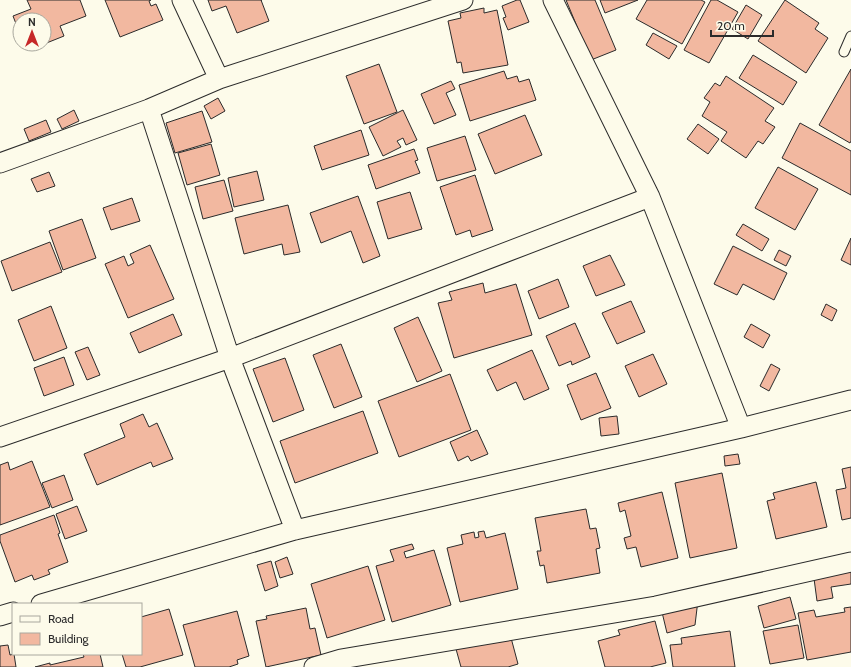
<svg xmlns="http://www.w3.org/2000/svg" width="851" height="667" font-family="Cabin,sans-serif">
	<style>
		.building { fill: #f2b8a0; stroke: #2b2b2b }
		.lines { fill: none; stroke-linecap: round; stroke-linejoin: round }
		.lane-casing { stroke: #2b2b2b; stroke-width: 11 }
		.street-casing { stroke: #2b2b2b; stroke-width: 21 }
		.lane { stroke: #fdfbea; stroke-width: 9 }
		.street { stroke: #fdfbea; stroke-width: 19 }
	</style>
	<rect width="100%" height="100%" fill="#fdfbea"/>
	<!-- building -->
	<path class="building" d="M27,0H80L86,16L60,26L64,36L44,44V20H20V34L13,16L31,9Z
		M105,0H151L149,1L151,6L156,4L163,20L120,37Z
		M208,0H262H261L269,21L237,33L226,6L212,11Z
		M517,0H520L529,22L508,30L503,18L506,17L502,6Z
		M566,0H595L616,50L591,60Z
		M600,0H638L605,13Z
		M647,0H701L705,2L682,44L636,19Z
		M711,0H717L738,12L709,63L684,50Z
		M785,0L819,23L815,29L828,38L806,73L758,41Z
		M746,5L762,15L748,39L732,29Z
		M484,8V13L497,10L508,65L463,73L461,62L457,63L448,21L461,18L460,13Z
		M653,33L677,46L669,59L646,45Z
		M753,55L797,82L783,105L739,78Z
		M379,64L397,112L364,124L346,76Z
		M851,69V141L850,143L819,125Z
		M504,71L507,79L517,76L519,82L529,79L536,100L470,121L459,85Z
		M726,76L774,108L765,121L775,127L763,144L758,141L746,158L721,141L727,132L702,116L710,102L704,98L715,83L720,86Z
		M451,81L455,89L446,93L456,115L434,124L421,94Z
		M218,98L225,111L211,119L204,106Z
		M74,110L79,121L62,129L57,119Z
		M403,110L417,140L406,145L403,138L397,141L401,147L383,156L369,127Z
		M202,111L212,142L175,153L166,123Z
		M525,115L542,155L495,174L478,134Z
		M46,120L51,132L29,141L24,129Z
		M800,123L851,151V195L782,158Z
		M698,124L719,139L708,154L687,139Z
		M361,130L369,155L322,170L314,146Z
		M465,136L476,170L437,181L427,148Z
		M211,144L220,175L187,185L178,153Z
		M414,149L418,160L415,161L420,173L376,189L368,165Z
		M778,167L818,189L795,230L755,208Z
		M257,171L264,200L234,207L228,178Z
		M49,172L55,186L37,192L31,179Z
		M475,175L493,230L472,237L470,230L456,235L440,187Z
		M224,180L233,211L203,219L195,187Z
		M410,192L422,229L388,239L377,202Z
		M358,196L380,256L363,263L351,231L321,243L310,213Z
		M132,198L140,221L111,230L103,208Z
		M288,205L300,252L284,255L282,244L244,254L235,218Z
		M82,219L96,258L63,270L49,231Z
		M743,224L769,239L762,251L736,235Z
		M851,238V265L841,260Z
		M50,242L62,272L12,291L1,261Z
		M150,245L174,299L128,318L105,264L124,256L128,266L134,263L130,254Z
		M733,246L787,273L774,300L743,284L737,295L714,284Z
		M779,250L791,256L786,266L774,260Z
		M610,255L625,285L596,296L583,266Z
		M558,279L569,307L539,319L528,291Z
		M483,283L485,293L516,284L532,335L454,358L438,303L452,300L449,292Z
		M631,301L645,332L617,344L602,313Z
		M826,304L837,310L832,321L821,315Z
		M51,306L67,348L34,361L18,320Z
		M173,314L182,335L139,353L130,333Z
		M418,317L442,371L417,382L394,328Z
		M575,323L590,357L572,365L571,361L559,366L546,336Z
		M751,324L770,335L763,348L744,337Z
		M341,344L362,397L334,408L313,355Z
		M88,347L100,375L87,380L75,352Z
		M532,350L549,389L524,400L516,382L497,391L487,370Z
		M653,354L667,384L639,397L625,366Z
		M64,357L74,385L44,396L34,368Z
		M285,358L304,410L273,422L253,369Z
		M771,364L780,369L769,391L760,386Z
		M596,373L611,408L581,420L567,385Z
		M450,374L471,430L399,457L378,401Z
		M363,411L378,453L295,483L280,441Z
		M143,414L149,427L157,423L173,459L153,467L151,462L97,485L84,454L125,437L120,424Z
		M617,416L619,434L601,436L599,418Z
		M477,430L488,454L471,461L468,456L458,461L450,442Z
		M738,454L740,464L725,466L724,456Z
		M32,461L50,507L0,525V465L8,462L10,470Z
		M851,467V518L842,520L836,490L846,488L842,469Z
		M722,473L737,548L690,558L675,483Z
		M64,475L73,500L52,508L42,483Z
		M816,482L827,527L776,539L767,501L775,499L773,493Z
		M662,492L678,558L641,567L636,547L627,549L624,538L631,536L625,510L620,512L618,503Z
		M77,506L87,531L65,539L56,514Z
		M586,509L590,529L596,528L600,548L596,549L600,573L547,583L544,565L540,566L537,551H541L535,518Z
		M54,515L60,533L58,534L68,562L48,570L50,574L34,580L32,575L15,582L0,541V535Z
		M484,531L486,538L505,533L518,589L460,602L447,548L463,544L461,535L474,532L475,538L479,537L478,532Z
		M412,544L414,549L404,552L406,558L434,550L451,605L392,622L376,566L394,561L390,550Z
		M287,557L293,574L280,578L275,562Z
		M271,561L278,586L265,591L257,565Z
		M851,565V584L831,587L833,598L817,601L813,571Z
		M368,566L385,620L327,638L311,584Z
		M790,597L796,619L764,628L758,606Z
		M698,600L695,625L667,633L661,608Z
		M851,607V652L807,660L798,613L814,610L816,617L845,612L844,608Z
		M306,608L310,629L315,628L321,655L266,667L256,621L267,619L266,616Z
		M169,609L183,655L140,667H126L122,654H141V617Z
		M237,611L249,656L237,660L238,664L229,667H195L183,625Z
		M655,621L666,663L650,667H605L598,641L620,635L618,630Z
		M798,625L804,658L770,664L763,631Z
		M730,631L735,667H673L670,645L682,644L681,638Z
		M510,634L518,664L508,667H461L456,649Z
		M8,645L10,655L14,654L16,667H0V646Z
		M83,654H100L103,667H35L50,663V665L84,657Z"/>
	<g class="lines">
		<!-- lane casing -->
		<g class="lane-casing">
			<path id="lane" d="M844,52L851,36"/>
		</g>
		<!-- street casing -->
		<g class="street-casing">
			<path id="street" d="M182,0L219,79
				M553,0L650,197L741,428
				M149,109L230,358L295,530
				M0,163L149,109L219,79L463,0
				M0,437L230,358L650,197
				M41,604L295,530L741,428L851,400
				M0,616L13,612
				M314,667L341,659L656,606L851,562"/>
		</g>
		<!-- lane -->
		<use href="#lane" class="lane"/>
		<!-- street -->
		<use href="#street" class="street"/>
	</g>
	<!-- legend -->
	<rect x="12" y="603" width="130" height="52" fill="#fdfbea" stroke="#a9a89e"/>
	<rect x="20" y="616" width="20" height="6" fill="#fdfbea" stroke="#a9a89e"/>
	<text x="48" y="623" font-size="12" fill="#2b2b2b">Road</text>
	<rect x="20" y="633" width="20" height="12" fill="#f2b8a0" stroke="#a9a89e"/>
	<text x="48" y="643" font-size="12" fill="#2b2b2b">Building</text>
	<!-- north arrow -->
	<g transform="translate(32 32)"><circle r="19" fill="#fdfbea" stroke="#a9a89e"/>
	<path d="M0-3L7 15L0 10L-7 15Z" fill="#c62828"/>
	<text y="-6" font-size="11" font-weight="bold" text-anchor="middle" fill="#2b2b2b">N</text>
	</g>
	<!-- scale -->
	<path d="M711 30v6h62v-6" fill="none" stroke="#2b2b2b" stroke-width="2"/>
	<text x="717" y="30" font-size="12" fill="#2b2b2b" stroke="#fdfbea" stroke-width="3" paint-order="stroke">20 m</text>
</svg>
